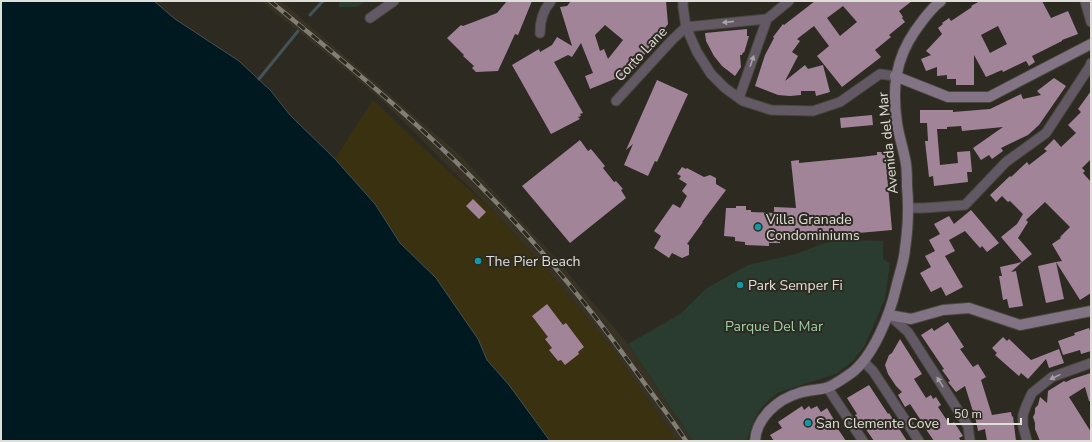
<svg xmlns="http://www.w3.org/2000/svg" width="1092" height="442" font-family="'Nunito Sans',sans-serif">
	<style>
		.built { fill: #373223 }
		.green { fill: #2a3b2f }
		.sand { fill: #3a3111 }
		.water { fill: #00181f; stroke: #435356 }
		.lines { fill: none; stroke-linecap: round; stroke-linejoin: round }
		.stream { stroke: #435356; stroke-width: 3 }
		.building { fill: #a28499; fill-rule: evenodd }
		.street-casing { stroke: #4a473e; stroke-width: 11 }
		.secondary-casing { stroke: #4a473e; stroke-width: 12 }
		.street { stroke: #625965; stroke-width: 9 }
		.secondary { stroke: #827385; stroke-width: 10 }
		.rail-casing { stroke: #817e76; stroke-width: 4.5 }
		.rail { stroke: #2d2a21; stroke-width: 3; stroke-dasharray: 9; stroke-linecap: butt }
		.oneway { fill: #a7a2a4 }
		.culture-dot { fill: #0f9aa8; stroke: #2d2a21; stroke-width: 1.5 }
		.labels { text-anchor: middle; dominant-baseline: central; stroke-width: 4; stroke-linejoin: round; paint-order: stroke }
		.street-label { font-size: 14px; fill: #e0ded8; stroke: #2d2a21 }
		.poi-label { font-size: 14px; fill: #e0ded8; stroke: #2d2a21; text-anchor: start }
		.park-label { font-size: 14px; fill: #9bd1aa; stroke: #2d2a21 }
	</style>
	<rect width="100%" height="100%" fill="#2d2a21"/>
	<!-- built -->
	<path class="built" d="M261,1H281L461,156L552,254L628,344L693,441H677L613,350L565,291L497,215L383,101L340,65Z"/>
	<!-- green -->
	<path class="green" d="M339,1H366L357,7H339Z
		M848,240L883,241V259L890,263L885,299L865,345L854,360L836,374L780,392C760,404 753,419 747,441H693L628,344L680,314L707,288L748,265L796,254L824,243Z"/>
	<!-- sand -->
	<path class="sand" d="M373,100L431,155L497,215L565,291L613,350L677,441H550L548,440L509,385L487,360L478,339L436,278L400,243L375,204L335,159Z"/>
	<!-- water -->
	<path class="water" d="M1,1H154L175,19L239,61L271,91L290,115L335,159L375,204L400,243L436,278L478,339L487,360L509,385L550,441H1Z"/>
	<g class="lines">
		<!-- stream -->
		<path class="stream" d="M310,15L323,1
			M259,79L298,31"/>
	</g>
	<!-- building -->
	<path class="building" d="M507,1H532L518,35L515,34L498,71L476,72L472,68L474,66L463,56L464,55L447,38L461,25L463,26L497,13Z
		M571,1H666L668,24L641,59L642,60L632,72L624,79L622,76L590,89L585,76L593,73L581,43L572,57L568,55L554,62L583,113L580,114L581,116L578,117L580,119L551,134L512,65L539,49L540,52L552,45L557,37L572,46L560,7L567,6ZM605,25L623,40L608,59L604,49L600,51L595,35Z
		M815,1H912L899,11L903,17L902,18L905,22L889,35L891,37L875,50L881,57L842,87L817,56L829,46L814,26L797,39L800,41L792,52L798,56L785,81L805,65L808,69L823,65L830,92L816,96L815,91H801V95L790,96L778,95L755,86L765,55L774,38L773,37L783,24L784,25ZM843,6L857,22L840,36L827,18Z
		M980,1H1042L1051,18L1068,11L1078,34L1062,40V41L1032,56L1035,62L1029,66L1026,61L1003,72L1002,70L986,77L974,55V85H956V79H947V75L937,76V67L926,71L921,59L931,55L926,51L942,34L938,28L943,24L942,23L949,18L951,21L972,7L971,6ZM998,26L1007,44L990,53L981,35Z
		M747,29V36H749L744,53L743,52L742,55H740L741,67L735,76L722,66L714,56L706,41L705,33Z
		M1054,78L1066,86L1039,125L1028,135L1001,148L1003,151L992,159L989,155L981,160L973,148L1003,127L962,131L961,126L947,127V129H937L940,165L958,163L957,152L970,151L972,172H967L968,182L934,186L933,176L929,177L925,141H928L927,123H920V110H953V112L990,109L1021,94L1023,99L1041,95L1037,91Z
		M657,80L688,94L657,162L655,161L648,176L624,165L633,144L626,150Z
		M1091,91V159L1082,168L1085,171L1083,173L1091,182V293L1080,300L1056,262L1062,261L1052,244L1061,238L1060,237L1070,227L1045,202L1026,220L1028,222L1018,238L1032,254L1022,262L1001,237L1017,224L1023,214L1010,201L1008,202L1002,196L996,202L990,195L1010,176L1011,177L1027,162L1029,165L1047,151L1044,149L1054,139L1061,147L1076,133L1068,125L1081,112L1078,109Z
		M872,115L873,125L841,128L840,118Z
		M580,140L588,151L591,149L605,166L603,168L614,182L616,181L623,189L621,190L626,198L570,243L522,186Z
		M877,152H885L892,230L791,239V240H780V243H769V246L745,245V242L735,241V237L724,236L726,208H736V206H746V210H751V212L774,213V207L796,208L791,161L799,160V163L860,157L877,155Z
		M682,167L686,169L687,168L704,177L710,175L716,178V184L726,190L702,222H703L687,244L689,245V255L682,258L672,253L669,258L654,248L661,236L654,231L673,204L680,208L687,196L682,191L687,184L679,179L681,176L677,174Z
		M473,199L486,212L479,219L466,206Z
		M971,210L999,243L987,252L982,246L980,248L965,231L949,240L955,251L945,256L963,287L946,296L941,287L931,292L920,273L931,267L925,256L935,251L929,240L940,234L934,224L949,216L954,224Z
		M1022,262L1011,272L1016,271L1023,306L1009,308L1007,299L1003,300L999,276H1002L1000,267Z
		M1056,262L1064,299L1046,303L1038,266Z
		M547,304L563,325L566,323L584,347L578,352L579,354L565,365L561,360L558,361L549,350L552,348L545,339L548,337L532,316Z
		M948,322L964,347L960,349L973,367L978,364L986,377L981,380L992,415L1011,412L1012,417L1013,416L1016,441H987L985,429L978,431L976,421L965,386L956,392L948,382L950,381L942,370L944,369L921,335L932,328L934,331Z
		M1089,328L1091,333V351L1081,354L1080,350L1063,355L1058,341L1075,335L1074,333Z
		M1003,337L1007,341L1009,339L1031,360L1059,349L1064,363L1049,368L1046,359L1028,379L1021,373L1019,376L995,355L997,353L992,348Z
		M900,339L922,374L914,379L926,398L931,395L933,399L936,397L941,405L938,407L950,425L954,422L963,436L959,438L961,441H934L921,422H922L910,404L905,407L898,395L902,392L896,386L888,374L885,365L889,355L892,353Z
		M1091,373V401H1089L1085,387L1069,397L1091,432V441H1040L1035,429V423L1033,417L1035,413V408L1038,405L1040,397L1047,403L1048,391L1064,381L1066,382L1072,379Z
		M869,385L888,414L889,413L907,441H874L863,425L862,426L855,415L857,414L847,398Z
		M802,406L804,410L809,406L811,409L817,406L821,412L827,408L837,425L836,426L846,441H774L770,435L782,428L778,422Z"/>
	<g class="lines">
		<!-- street casing -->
		<g class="street-casing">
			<path id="street" d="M683,1V7L686,27L697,52L711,74L725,88L743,101L771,110L813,111L840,102L880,74L895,76
				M1085,1L1091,22
				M370,18L394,1
				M686,27L767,19
				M540,33C540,22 543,10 551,1
				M739,98L767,19L789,1
				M616,101L672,40L686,27
				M908,208H924L965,205L1006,162L1046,133L1090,66L1091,63
				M889,315L908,332L968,426L970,441
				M863,361L873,371L919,441
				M827,387L863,441
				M1027,441L1023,426V415L1026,406L1032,393L1052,377L1091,363"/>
		</g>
		<!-- secondary casing -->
		<g class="secondary-casing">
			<path id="secondary" d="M895,76L948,97H989L1091,44
				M889,315L911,319L943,310L969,308L1020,325L1091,311
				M755,441C756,418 778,399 799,393C808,390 817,390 826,388C833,386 844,378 850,374C873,358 890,314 896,288C899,275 904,262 905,249C908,228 909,207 907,186C907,179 907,171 906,164C904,151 899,137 897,123C892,89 895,60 915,31C923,20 930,9 941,1"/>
		</g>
		<!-- street -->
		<use href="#street" class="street"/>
		<!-- secondary -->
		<use href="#secondary" class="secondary"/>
		<!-- rail casing -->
		<g class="rail-casing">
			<path id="rail" d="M270,1C346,63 423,126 492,198C548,255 598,318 645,384C659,403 673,421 686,441"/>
		</g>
		<!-- rail -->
		<use href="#rail" class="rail"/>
	</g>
	<!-- one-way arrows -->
	<defs><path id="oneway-solid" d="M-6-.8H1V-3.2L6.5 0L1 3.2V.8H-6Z"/></defs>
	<g class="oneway">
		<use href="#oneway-solid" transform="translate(728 22) rotate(174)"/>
		<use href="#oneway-solid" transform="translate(752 61) rotate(-71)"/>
		<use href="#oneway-solid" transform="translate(1055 377) rotate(154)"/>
		<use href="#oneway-solid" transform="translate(940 382) rotate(-122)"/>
	</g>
	<!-- markers -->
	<g class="culture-dot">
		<circle cx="758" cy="227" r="4"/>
		<circle cx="478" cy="261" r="4"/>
		<circle cx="740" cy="285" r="4"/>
		<circle cx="808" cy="423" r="4"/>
	</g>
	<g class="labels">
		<!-- street labels -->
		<g class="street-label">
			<text transform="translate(641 54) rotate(-47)">Corto Lane</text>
			<text transform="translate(888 143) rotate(-96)">Avenida del Mar</text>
		</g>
		<!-- poi labels -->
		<g class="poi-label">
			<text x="766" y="219">Villa Granade<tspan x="766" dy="16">Condominiums</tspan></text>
			<text x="486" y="261">The Pier Beach</text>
			<text x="748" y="285">Park Semper Fi</text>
			<text x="816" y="423">San Clemente Cove</text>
		</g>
		<!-- park labels -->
		<g class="park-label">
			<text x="774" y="326">Parque Del Mar</text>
		</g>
	</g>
	<!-- border -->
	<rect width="1092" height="442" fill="none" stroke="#e0ded8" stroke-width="4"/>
	<!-- scale -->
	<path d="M948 418v6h73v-6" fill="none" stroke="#e0ded8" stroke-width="2"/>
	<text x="954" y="418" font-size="12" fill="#e0ded8" stroke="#2d2a21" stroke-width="3" paint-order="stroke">50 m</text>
</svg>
